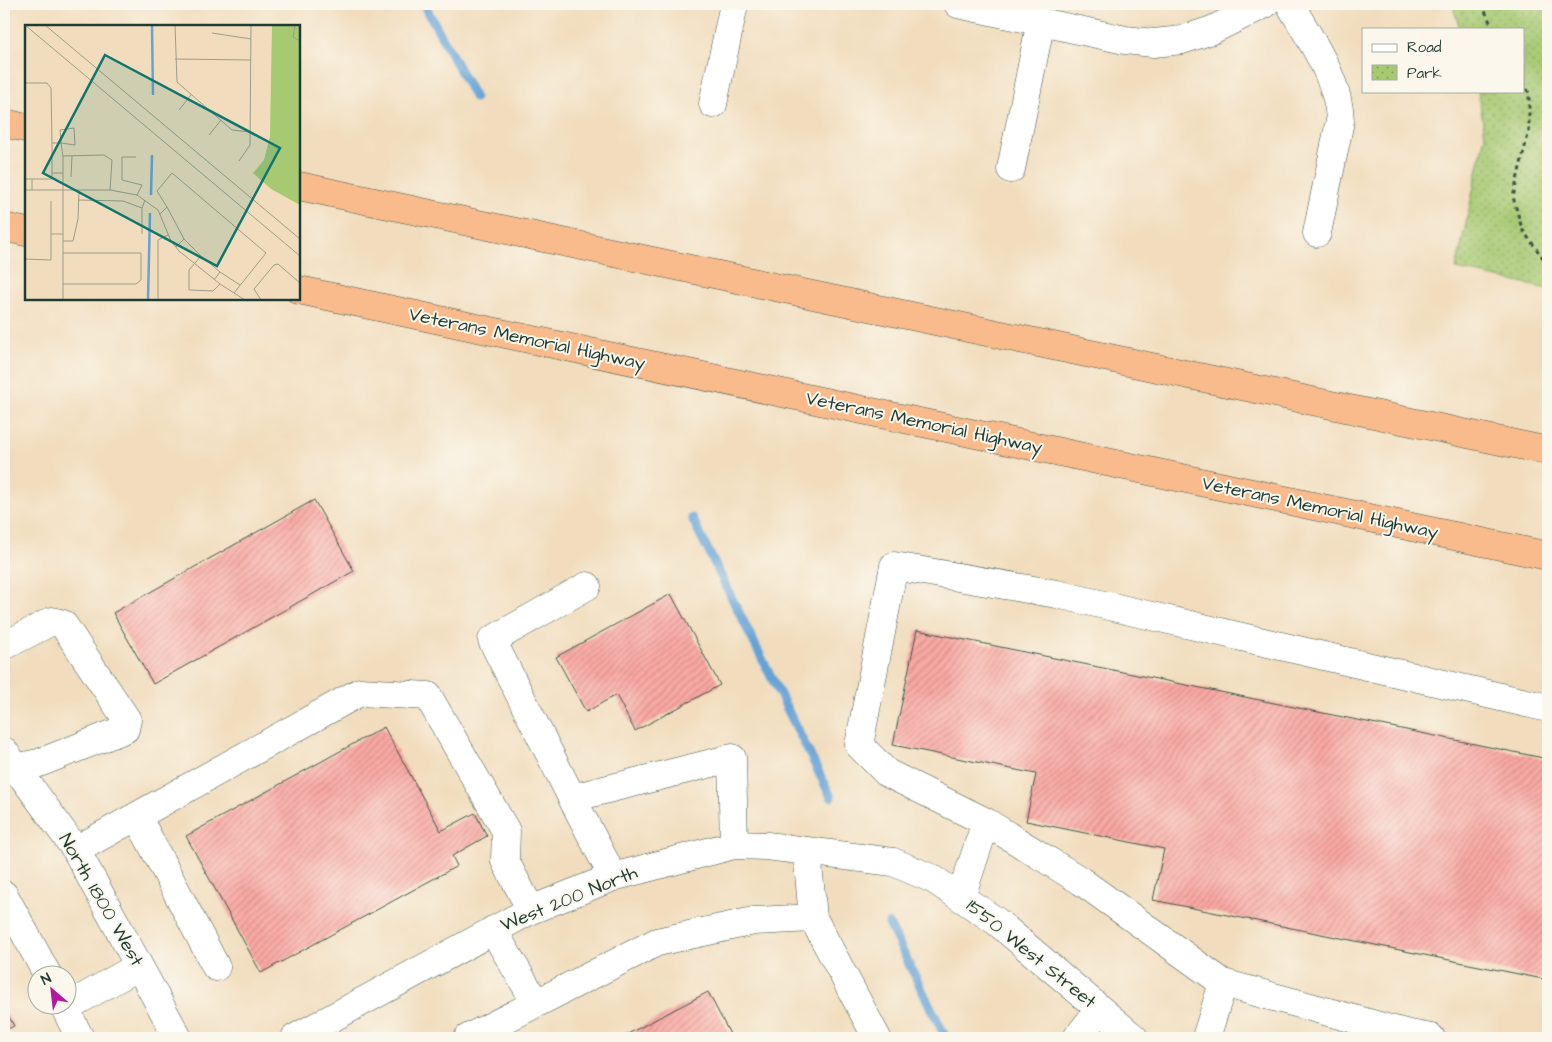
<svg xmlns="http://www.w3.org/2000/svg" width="1552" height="1042" font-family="'Architects Daughter',sans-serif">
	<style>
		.park { fill: url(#park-dots); stroke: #638353 }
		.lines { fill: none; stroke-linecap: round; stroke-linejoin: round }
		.stream { stroke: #65a3d7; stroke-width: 9 }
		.building { fill: url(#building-hatch) }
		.minor-casing { stroke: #3e5549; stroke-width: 29 }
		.highway-casing { stroke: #3e5549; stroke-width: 29 }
		.path { stroke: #3e5549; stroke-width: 3; stroke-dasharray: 4 4; stroke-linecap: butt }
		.minor { stroke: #fff; stroke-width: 28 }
		.highway { stroke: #fabb8c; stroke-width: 28 }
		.labels { text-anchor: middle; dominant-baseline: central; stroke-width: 4; stroke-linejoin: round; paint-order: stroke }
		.street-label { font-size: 19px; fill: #1f3d34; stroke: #fbf7ec }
		.inset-river { fill: none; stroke: #65a3d7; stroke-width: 2.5 }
		.inset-road { fill: none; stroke: #9d9d86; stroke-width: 1 }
		.view { fill: #0f766e; fill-opacity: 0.15; stroke: #0f766e; stroke-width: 2.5 }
		.inset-edge { fill: none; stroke: #1f3d34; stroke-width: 2.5 }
	</style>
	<defs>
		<pattern id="park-dots" width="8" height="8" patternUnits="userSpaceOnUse" patternTransform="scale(1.25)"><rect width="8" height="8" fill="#a7c972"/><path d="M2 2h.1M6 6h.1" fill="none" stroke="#87a45e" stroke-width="1.8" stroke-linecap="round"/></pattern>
		<pattern id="building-hatch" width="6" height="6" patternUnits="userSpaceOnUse" patternTransform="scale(1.25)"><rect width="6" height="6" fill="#fba9a4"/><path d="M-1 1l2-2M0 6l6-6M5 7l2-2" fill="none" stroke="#cb8b86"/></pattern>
	</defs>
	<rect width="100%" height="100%" fill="#fbf7ec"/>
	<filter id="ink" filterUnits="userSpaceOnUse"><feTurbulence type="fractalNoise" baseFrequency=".02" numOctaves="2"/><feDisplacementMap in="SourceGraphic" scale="10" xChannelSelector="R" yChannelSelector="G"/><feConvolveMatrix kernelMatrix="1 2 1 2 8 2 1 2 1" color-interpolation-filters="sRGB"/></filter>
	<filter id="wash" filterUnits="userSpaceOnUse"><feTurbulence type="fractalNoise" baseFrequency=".0096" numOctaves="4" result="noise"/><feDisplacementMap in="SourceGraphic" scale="20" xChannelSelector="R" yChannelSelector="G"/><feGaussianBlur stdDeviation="1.12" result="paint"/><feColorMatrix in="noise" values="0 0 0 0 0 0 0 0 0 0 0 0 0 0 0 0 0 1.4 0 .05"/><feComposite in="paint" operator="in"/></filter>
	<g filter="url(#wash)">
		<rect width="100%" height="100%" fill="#f1ddbd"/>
		<!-- park -->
		<path class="park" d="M1452,4H1548V289L1456,269L1485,135L1478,91H1523V29H1460Z"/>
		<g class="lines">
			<!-- stream -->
			<path class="stream" d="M424,4L475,98
				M692,518L831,797
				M889,924L946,1038"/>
		</g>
		<g id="blocks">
			<!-- building -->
			<path class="building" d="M314,500L354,571L153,684L113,613Z
				M671,594L720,685L635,731L616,695L586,712L556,657Z
				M917,630L1548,759V980L1153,900L1164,849L1026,821L1036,774L893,745Z
				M384,727L441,831L475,813L487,836L452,856L457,866L261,973L186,836Z
				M708,992L732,1038H620Z
				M4,1008L14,1026L4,1031Z"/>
		</g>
	</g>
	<g filter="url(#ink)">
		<use href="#blocks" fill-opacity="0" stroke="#3e5549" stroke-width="1"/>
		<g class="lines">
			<!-- minor casing -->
			<g class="minor-casing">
				<path id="minor" d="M958,4L1125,40L1154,43L1182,40L1212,30L1265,4
					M1290,4C1310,40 1339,79 1340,121L1317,233
					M713,104L734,4
					M1011,169L1041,21
					M587,586L492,640L572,798L732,758L734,845
					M4,646L52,621L63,624L127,720L125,729L39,763L14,768L4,773
					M4,751L76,850L178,1038
					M572,798L613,877
					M137,816L216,967
					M986,822L1081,881L1223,983L1206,1038
					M76,850L360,692L428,696L506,831L505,861L531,910
					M4,895L47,974
					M961,897L986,822L887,773L859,745L894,566L1057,594L1548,708
					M813,918L877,1038
					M493,930L536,1003
					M1223,983L1405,1033L1404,1038
					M63,1004L65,1008L139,966
					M65,1008L80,1038
					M1405,1033L1431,1038
					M295,1038L531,910L613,877L734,845L767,846L893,862L933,879L996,921L1134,1038
					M468,1038L657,942L754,921L813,918L807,852
					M1077,1038L1099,1010"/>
			</g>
			<!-- highway casing -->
			<g class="highway-casing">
				<path id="highway" d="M4,123L26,128
					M299,186L1548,451
					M4,227L26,232
					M299,290L1548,556"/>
			</g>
			<!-- path -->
			<path class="path" d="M1482,4L1493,29
				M1523,82L1529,93V130L1513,197L1522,229L1548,265"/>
			<!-- minor -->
			<use href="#minor" class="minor"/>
			<!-- highway -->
			<use href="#highway" class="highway"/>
		</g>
	</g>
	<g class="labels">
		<!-- street labels -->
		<g class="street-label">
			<text transform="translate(527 339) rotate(12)">Veterans Memorial Highway</text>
			<text transform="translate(924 423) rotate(12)">Veterans Memorial Highway</text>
			<text transform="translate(1320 508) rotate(12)">Veterans Memorial Highway</text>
			<text transform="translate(569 899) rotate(-22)">West 200 North</text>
			<text transform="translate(101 900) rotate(60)">North 1800 West</text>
			<text transform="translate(1031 954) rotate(39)">1550 West Street</text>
		</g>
	</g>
	<!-- overview -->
	<g transform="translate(25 25)">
		<rect width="275" height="275" fill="#f1ddbd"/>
		<path d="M247,0H275V180L246,164L228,148L239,135L245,111Z" fill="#a7c972"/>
		<path d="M262,25L273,28L269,48L257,46Z" fill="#a7c972"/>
		<path class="inset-river" d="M127,0L128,70M126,170L127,130M123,275L125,188"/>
		<path class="inset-road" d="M0,0L275,231M20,0L275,214M150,0L152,57L207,105L225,107M270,0L268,12L275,16M187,8L226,14M150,34L226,35M0,58H22L26,63L27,118M154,85L166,70M184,110L196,95M38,131L79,130L87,135L85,165M111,132H97V155L117,160L112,170M214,136L225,120L226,0M46,152L47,131M0,154H7V165M7,154H27V148M0,165H85L112,170L133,185L146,216L154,226L195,259L220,275M53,175L98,176L117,183L120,175M142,182L159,214L151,222M135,189L142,182L132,166L147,148L241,228L209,268M26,209V176M117,209V183M159,214L176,231L164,245V265L188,266L195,259M38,216H48L53,194L54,165M176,231L195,247L189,255M0,234L26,235V209H38M195,247L215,260M38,259H111L116,255V228H38M38,275V131L36,118L35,105L49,103L50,120L36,118H27V148H38M133,275V215L143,210M236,275L229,264L249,240L253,239L275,258"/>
		<path class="view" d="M80,30L255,123L192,241L18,148Z"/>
		<rect width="275" height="275" class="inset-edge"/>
	</g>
	<!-- margin -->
	<rect width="1552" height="1042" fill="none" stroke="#fbf7ec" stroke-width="20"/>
	<!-- legend -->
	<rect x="1362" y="28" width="162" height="65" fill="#fbf7ec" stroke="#a3ada2"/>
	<rect x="1372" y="44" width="25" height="8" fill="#ffffff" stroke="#a3ada2"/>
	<text x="1407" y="52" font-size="15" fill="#1f3d34">Road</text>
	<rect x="1372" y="65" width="25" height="15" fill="url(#park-dots)" stroke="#a3ada2"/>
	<text x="1407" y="78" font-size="15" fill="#1f3d34">Park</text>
	<!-- north arrow -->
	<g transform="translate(52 990) rotate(332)"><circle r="24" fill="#fbf7ec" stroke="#a3ada2"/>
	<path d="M0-4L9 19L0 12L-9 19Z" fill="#b5179e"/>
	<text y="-8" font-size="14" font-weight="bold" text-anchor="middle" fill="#1f3d34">N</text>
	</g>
</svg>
